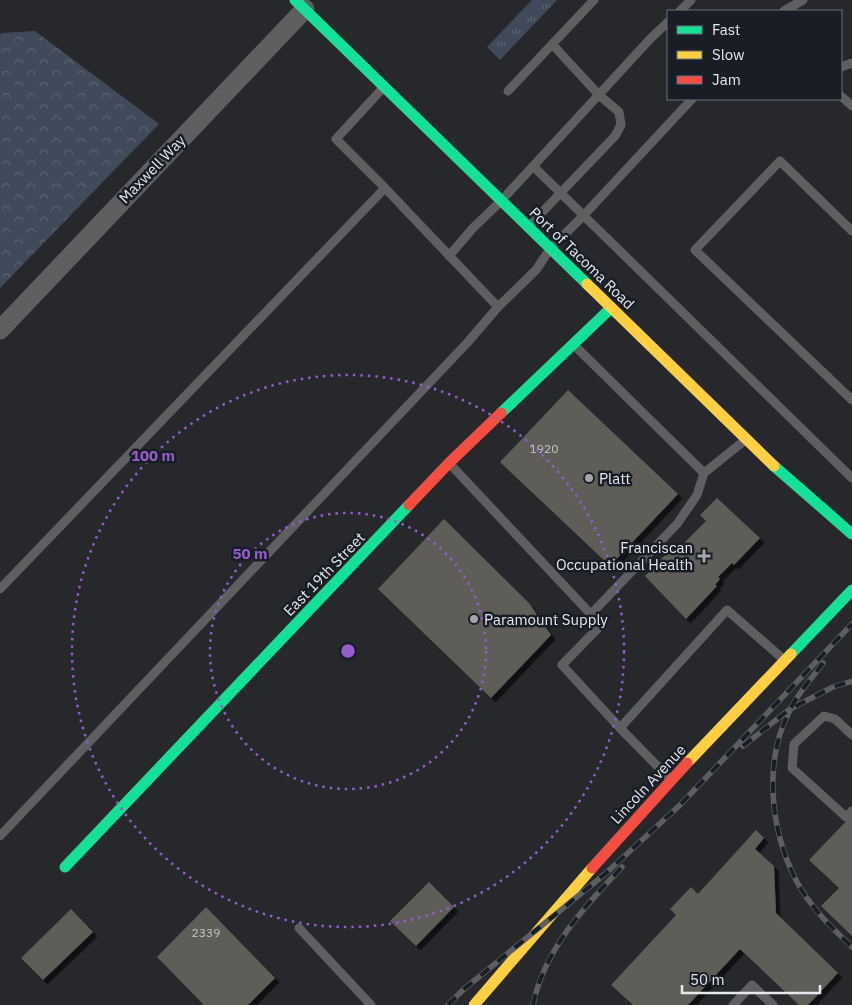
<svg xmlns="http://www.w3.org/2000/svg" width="852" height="1005" font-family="'IBM Plex Sans',sans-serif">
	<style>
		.forest { fill: url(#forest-crowns) }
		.park { fill: url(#park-tufts) }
		.building { fill: #5e5d59; filter: url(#shadow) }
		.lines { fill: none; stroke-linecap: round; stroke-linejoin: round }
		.lane { stroke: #5f5f62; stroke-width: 9 }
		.street { stroke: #5f5f62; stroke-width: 19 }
		.fast { stroke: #16e098; stroke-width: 11 }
		.slow { stroke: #ffcf43; stroke-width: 11 }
		.jam { stroke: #f24e42; stroke-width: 11 }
		.rail-casing { stroke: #5d5e62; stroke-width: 5.5 }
		.rail { stroke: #181d26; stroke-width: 4; stroke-dasharray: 11; stroke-linecap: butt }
		.ring { fill: none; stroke: #965ccb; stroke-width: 2.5; stroke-dasharray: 2.5 5 }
		.poi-dot { fill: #a3a6ab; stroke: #181d26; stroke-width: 2 }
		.labels { text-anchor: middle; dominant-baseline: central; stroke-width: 5; stroke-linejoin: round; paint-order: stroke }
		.number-label { font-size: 12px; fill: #c4c7ca }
		.street-label { font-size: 15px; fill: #e6eaf0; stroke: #181d26 }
		.poi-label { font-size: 15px; fill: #e6eaf0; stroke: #181d26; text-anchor: start }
		.centre { fill: #965ccb; stroke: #181d26; stroke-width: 2.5 }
		.ring-label { font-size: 15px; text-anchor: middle; font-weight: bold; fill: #965ccb; stroke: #181d26; stroke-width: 5; stroke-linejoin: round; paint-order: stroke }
	</style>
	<defs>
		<pattern id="forest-crowns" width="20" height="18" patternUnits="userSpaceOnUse" patternTransform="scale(1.25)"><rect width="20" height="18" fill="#414a5a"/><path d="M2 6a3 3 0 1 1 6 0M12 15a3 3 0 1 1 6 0" fill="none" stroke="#5c6472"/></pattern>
		<pattern id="park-tufts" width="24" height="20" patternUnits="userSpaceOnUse" patternTransform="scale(1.25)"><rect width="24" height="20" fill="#414a5a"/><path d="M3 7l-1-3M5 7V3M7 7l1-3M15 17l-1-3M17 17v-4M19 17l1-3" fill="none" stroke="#5c6472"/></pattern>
		<filter id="shadow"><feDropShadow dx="4.5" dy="4.5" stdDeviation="0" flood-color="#0009"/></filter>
	</defs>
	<rect width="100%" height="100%" fill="#26282c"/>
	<!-- forest -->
	<path class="forest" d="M35,31L159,124L0,288V35L2,33Z"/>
	<!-- park -->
	<path class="park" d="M532,0H557L500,60L487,47Z"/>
	<!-- building -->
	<path class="building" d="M568,390L678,494L610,566L500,462Z
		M717,498L760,538L734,565L732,563L718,577L720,579L715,585L717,586L686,619L645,576L673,547L674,548L680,542L683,544L706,521L700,515Z
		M444,519L529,603L551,635L491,698L378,589Z
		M852,815V936L821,906L839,888L809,860Z
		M756,830L764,838L755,849L774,866L776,913L838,973L808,1005H799L740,949L688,1005H633L611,985L676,915L670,909L691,887L698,894Z
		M429,882L454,907L416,946L390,921Z
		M206,907L275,978L248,1005H204L157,957Z
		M71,909L93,932L43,980L21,958Z"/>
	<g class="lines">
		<!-- lane -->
		<path class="lane" d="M680,11L691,0
			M784,11L803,0
			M841,67L852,63
			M382,89L336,139L385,188L498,307L536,270L550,249L584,215L692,99
			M508,91L594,0
			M841,96L852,106
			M533,166L852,478
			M529,226L615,136L621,125L619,112L599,95L552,44
			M852,231L780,161L695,250L852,400
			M449,256L473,228L501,201L651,38L668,22
			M575,346L704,473
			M450,464L601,625L562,665L620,728L727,610L782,658
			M0,589L385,188
			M591,614L677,524L697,495L704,473L744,441
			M620,728L669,778
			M852,735L835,719L824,716L794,744L792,768L846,817L852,811
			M0,836L467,343L498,307
			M299,928L371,1005
			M733,1005L752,985L773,1005"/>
		<!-- street -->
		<path class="street" d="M0,330L305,9"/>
		<!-- fast -->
		<path class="fast" d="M295,0L587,284
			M501,413L611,308
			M774,466L852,534
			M791,654L852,590
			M65,867L409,505"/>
		<!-- slow -->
		<path class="slow" d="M587,284L774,466
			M687,763L791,654
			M474,1005L592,868"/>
		<!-- jam -->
		<path class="jam" d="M409,505L449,463L501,413
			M592,868L687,763"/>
		<!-- rail casing -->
		<g class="rail-casing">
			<path id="rail" d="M823,663C812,678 798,693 790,710C763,761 770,829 796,880C809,906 831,927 852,947
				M743,746L790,709L833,687L852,681
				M448,1005L464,989L605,874L680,805L852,624
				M533,1005C544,950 584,907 622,867"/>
		</g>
		<!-- rail -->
		<use href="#rail" class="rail"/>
	</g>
	<!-- distance rings -->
	<g class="ring">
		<circle cx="348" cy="651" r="138"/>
		<circle cx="348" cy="651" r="276"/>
	</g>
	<!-- markers -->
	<g class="poi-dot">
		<circle cx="589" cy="478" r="5"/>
		<path d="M701.5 548.5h5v5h5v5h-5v5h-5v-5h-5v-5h5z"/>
		<circle cx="474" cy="619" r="5"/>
	</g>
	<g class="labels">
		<!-- number labels -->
		<g class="number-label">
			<text x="544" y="448">1920</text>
			<text x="206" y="932">2339</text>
		</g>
		<!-- street labels -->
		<g class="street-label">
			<text transform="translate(152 169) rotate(-46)">Maxwell Way</text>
			<text transform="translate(582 258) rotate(44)">Port of Tacoma Road</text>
			<text transform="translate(324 574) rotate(-46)">East 19th Street</text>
			<text transform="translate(648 784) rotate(-47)">Lincoln Avenue</text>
		</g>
		<!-- poi labels -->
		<g class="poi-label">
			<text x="599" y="478">Platt</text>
			<text x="693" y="547" text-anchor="end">Franciscan<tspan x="693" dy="17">Occupational Health</tspan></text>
			<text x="484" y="619">Paramount Supply</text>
		</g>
	</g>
	<circle cx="348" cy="651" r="8" class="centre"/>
	<g class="ring-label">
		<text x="153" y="461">100 m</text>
		<text x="250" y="559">50 m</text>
	</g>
	<!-- legend -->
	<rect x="667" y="10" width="175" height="90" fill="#181d26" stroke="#6a6f77"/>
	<rect x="677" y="26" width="25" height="8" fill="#16e098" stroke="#6a6f77"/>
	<text x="712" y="35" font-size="15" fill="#e6eaf0">Fast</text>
	<rect x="677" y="51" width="25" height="8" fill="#ffcf43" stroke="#6a6f77"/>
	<text x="712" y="60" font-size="15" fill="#e6eaf0">Slow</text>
	<rect x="677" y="76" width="25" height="8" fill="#f24e42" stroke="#6a6f77"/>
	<text x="712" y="85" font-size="15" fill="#e6eaf0">Jam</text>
	<!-- scale -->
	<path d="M682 985v8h138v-8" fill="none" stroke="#e6eaf0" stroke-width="2.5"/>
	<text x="690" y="985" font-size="15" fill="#e6eaf0" stroke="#181d26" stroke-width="4" paint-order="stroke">50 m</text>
</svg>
